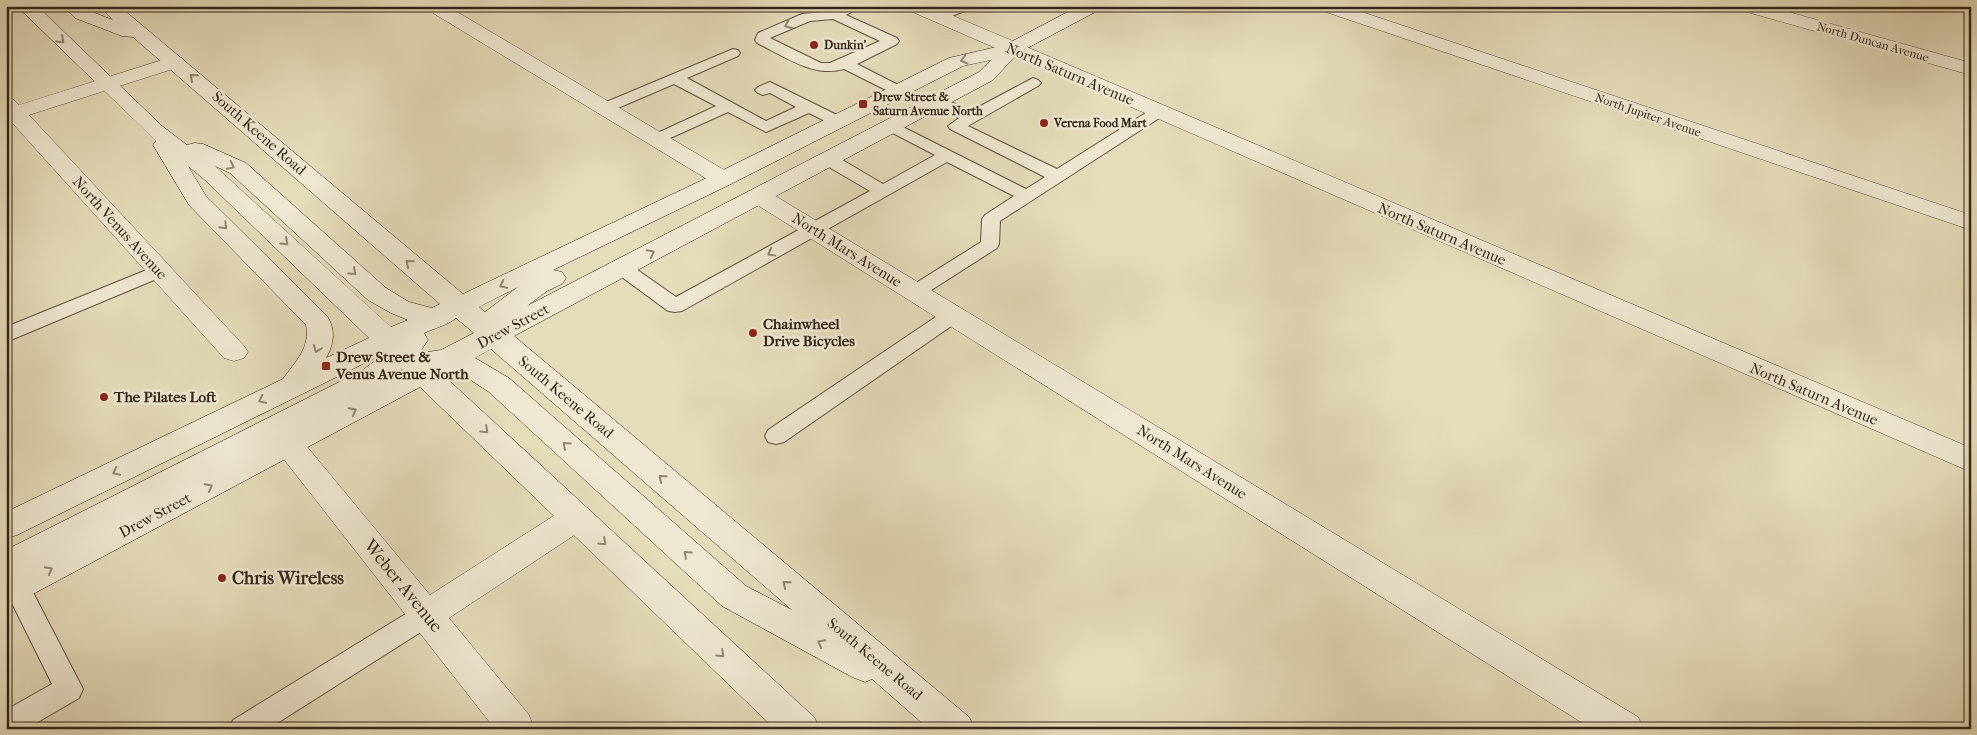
<svg xmlns="http://www.w3.org/2000/svg" width="1977" height="735" font-family="'IM FELL French Canon',serif">
	<style>
		.lines { fill: none; stroke-linecap: round; stroke-linejoin: round }
		.service-casing { stroke: #605341; stroke-width: 2 }
		.minor-casing { stroke: #605341; stroke-width: 1 }
		.tertiary-casing { stroke: #605341; stroke-width: 1 }
		.secondary-casing { stroke: #342519; stroke-width: 1 }
		.service { fill: #eee8d2; fill-rule: evenodd }
		.minor { fill: #eee8d2; fill-rule: evenodd }
		.tertiary { fill: #eee8d2; fill-rule: evenodd }
		.secondary { fill: #eee8d2; fill-rule: evenodd }
		.oneway { stroke: #918676 }
		.poi-dot { fill: #8f2418; stroke: #eee8d2; stroke-width: 2 }
		.labels { text-anchor: middle; dominant-baseline: central; stroke-width: 5; stroke-linejoin: round; paint-order: stroke }
		.far-street-label { font-size: 12px; fill: #342519; stroke: #eee8d2 }
		.far-poi-label { font-size: 12px; font-weight: bold; fill: #342519; stroke: #eee8d2; text-anchor: start }
		.street-label { font-size: 15px; fill: #342519; stroke: #eee8d2 }
		.poi-label { font-size: 15px; font-weight: bold; fill: #342519; stroke: #eee8d2; text-anchor: start }
		.near-poi-label { font-size: 18px; font-weight: bold; fill: #342519; stroke: #eee8d2; text-anchor: start }
		.near-street-label { font-size: 18px; fill: #342519; stroke: #eee8d2 }
	</style>
	<rect width="100%" height="100%" fill="#e5dcba"/>
	<filter id="stains"><feTurbulence type="fractalNoise" baseFrequency=".004" numOctaves="4"/><feColorMatrix values="0 0 0 0 .2 0 0 0 0 .09 0 0 0 0 .02 0 0 0 .5 -.17"/></filter>
	<radialGradient id="worn" r=".72"><stop offset=".6" stop-color="#630" stop-opacity="0"/><stop offset="1" stop-color="#630" stop-opacity=".3"/></radialGradient>
	<g class="lines">
		<!-- service casing -->
		<g class="service-casing">
			<path id="service" d="M843,6H862L846,15L897,38L899,41L897,44L857,64L904,88L907,91L904,94H894L844,69C813,78 784,56 757,43L755,40L758,33L802,14L832,11ZM833,19L880,41L830,63H821L770,38L810,21Z
				M952,6H971L969,9L940,21L933,17L935,14Z
				M733,49L738,50L740,53L738,56L687,78L766,121L796,107L770,93L763,95L758,93L755,90L758,87L770,82L843,118L845,121L843,124H831L809,113L766,132L728,112L657,144L651,142L649,139L651,136L716,106L674,84L611,111H599L597,108L599,105Z
				M1033,78L1038,80L1041,83L1038,86L968,126L1057,169L1152,109H1164L1166,112L1164,115L1000,221L999,244L997,248L922,296L915,298L908,296L905,292L908,288L981,242L982,219L985,215L1014,196L947,162L682,311L675,312L668,311L615,272L612,268L615,264L622,262L629,264L676,297L870,191L822,163L820,159L822,155H834L883,184L935,155L885,129L883,126L885,123L891,121L1026,189L1045,177L950,129L948,126L959,118L933,105L931,102L933,99L939,97L971,111Z
				M159,265L166,267L169,271L166,275L6,342V327Z
				M953,308L960,310L963,315L960,320L784,442L776,444L768,442L765,436L768,430L946,310Z
				M17,576L26,579L83,689L79,698L26,729H6V710L52,684L6,591L8,579Z
				M426,604L435,607L439,615L435,623L268,729H229L233,720L417,607Z"/>
		</g>
		<!-- minor casing -->
		<g class="minor-casing">
			<path id="minor" d="M425,6H447L731,174L734,179L731,184L723,186L715,184L428,10Z
				M1317,6H1344L1971,215V230L1320,10Z
				M1737,6H1767L1971,63V75L1740,10Z
				M175,56L182,58L185,62L182,66L29,115L244,346L248,352L244,358L234,361L224,358L6,116V97L13,99L19,105Z
				M759,189L767,191L1638,717L1644,729H1592L751,201L748,196L751,191Z
				M289,434L299,437L430,595L566,508L577,505L588,508L593,517L588,526L449,618L529,715L534,729H495L279,453L274,445L279,437Z"/>
		</g>
		<!-- tertiary casing -->
		<g class="tertiary-casing">
			<path id="tertiary" d="M905,6H930L1971,448V472L908,10Z"/>
		</g>
		<!-- secondary casing -->
		<g class="secondary-casing">
			<path id="secondary" d="M17,6H37L162,126L187,145L195,143L203,144L246,163L386,288L409,302L432,308L440,304L133,37L122,36L75,18L63,6H83L87,10L113,20L99,6H119L463,294L715,174L949,58L1005,45L1079,6H1102L1099,10L1018,53L993,80L514,336L969,717L975,729H929L872,679L865,682L852,677L722,606L489,392L460,373L450,371L443,375L814,717L820,729H775L420,387L18,602L6,606V550L363,370L385,353L17,535L6,538V512L283,379C295,362 311,347 306,325L189,205L153,145L156,141ZM991,60L979,72L527,306L547,291L562,284L566,278L562,272L553,270L731,184L963,66ZM188,166L205,180L369,338L326,358C334,344 336,330 327,316L206,196ZM215,166L230,173L368,300L391,313L408,320L391,327ZM518,287L485,312L479,307ZM456,318L474,333L441,350L428,352L425,358L419,353L428,340L424,333C435,328 448,325 456,318ZM491,349L792,610L746,586L509,378L475,358ZM401,369L403,370L393,376Z"/>
		</g>
		<!-- service -->
		<use href="#service" class="service"/>
		<!-- minor -->
		<use href="#minor" class="minor"/>
		<!-- tertiary -->
		<use href="#tertiary" class="tertiary"/>
		<!-- secondary -->
		<use href="#secondary" class="secondary"/>
	</g>
	<!-- one-way arrows -->
	<defs><path id="oneway-chevron" d="M-2-3.5L2.5 0L-2 3.5" fill="none" stroke-width="1.6" stroke-linecap="round" stroke-linejoin="round" transform="scale(1.25)"/></defs>
	<g class="oneway">
		<use href="#oneway-chevron" transform="translate(788 25) rotate(157)"/>
		<use href="#oneway-chevron" transform="translate(61 40) rotate(43)"/>
		<use href="#oneway-chevron" transform="translate(964 60) rotate(166)"/>
		<use href="#oneway-chevron" transform="translate(193 77) rotate(-139)"/>
		<use href="#oneway-chevron" transform="translate(231 166) rotate(26)"/>
		<use href="#oneway-chevron" transform="translate(224 226) rotate(45)"/>
		<use href="#oneway-chevron" transform="translate(285 242) rotate(43)"/>
		<use href="#oneway-chevron" transform="translate(651 253) rotate(-28)"/>
		<use href="#oneway-chevron" transform="translate(771 253) rotate(151)"/>
		<use href="#oneway-chevron" transform="translate(409 263) rotate(-139)"/>
		<use href="#oneway-chevron" transform="translate(353 272) rotate(42)"/>
		<use href="#oneway-chevron" transform="translate(503 285) rotate(154)"/>
		<use href="#oneway-chevron" transform="translate(317 349) rotate(111)"/>
		<use href="#oneway-chevron" transform="translate(262 400) rotate(154)"/>
		<use href="#oneway-chevron" transform="translate(353 411) rotate(-28)"/>
		<use href="#oneway-chevron" transform="translate(485 430) rotate(43)"/>
		<use href="#oneway-chevron" transform="translate(566 445) rotate(-138)"/>
		<use href="#oneway-chevron" transform="translate(116 472) rotate(154)"/>
		<use href="#oneway-chevron" transform="translate(662 478) rotate(-140)"/>
		<use href="#oneway-chevron" transform="translate(209 487) rotate(-28)"/>
		<use href="#oneway-chevron" transform="translate(603 542) rotate(43)"/>
		<use href="#oneway-chevron" transform="translate(687 554) rotate(-138)"/>
		<use href="#oneway-chevron" transform="translate(49 570) rotate(-28)"/>
		<use href="#oneway-chevron" transform="translate(786 584) rotate(-140)"/>
		<use href="#oneway-chevron" transform="translate(821 643) rotate(-152)"/>
		<use href="#oneway-chevron" transform="translate(721 654) rotate(43)"/>
	</g>
	<!-- markers -->
	<g class="poi-dot">
		<circle cx="814" cy="45" r="5"/>
		<rect x="858" y="99" width="10" height="10" rx="2.5"/>
		<circle cx="1044" cy="123" r="5"/>
		<circle cx="753" cy="333" r="5"/>
		<rect x="321" y="361" width="10" height="10" rx="2.5"/>
		<circle cx="104" cy="397" r="5"/>
		<circle cx="222" cy="578" r="5"/>
	</g>
	<g class="labels">
		<!-- far-street labels -->
		<g class="far-street-label">
			<text transform="translate(1873 42) rotate(16)">North Duncan Avenue</text>
			<text transform="translate(1648 115) rotate(19)">North Jupiter Avenue</text>
		</g>
		<!-- far-poi labels -->
		<g class="far-poi-label">
			<text x="824" y="45">Dunkin'</text>
			<text x="873" y="97">Drew Street &amp;<tspan x="873" dy="14">Saturn Avenue North</tspan></text>
			<text x="1054" y="123">Verena Food Mart</text>
		</g>
		<!-- street labels -->
		<g class="street-label">
			<text transform="translate(1070 74) rotate(23)">North Saturn Avenue</text>
			<text transform="translate(259 133) rotate(41)">South Keene Road</text>
			<text transform="translate(120 228) rotate(48)">North Venus Avenue</text>
			<text transform="translate(1442 234) rotate(23)">North Saturn Avenue</text>
			<text transform="translate(847 250) rotate(32)">North Mars Avenue</text>
			<text transform="translate(513 326) rotate(-28)">Drew Street</text>
			<text transform="translate(1814 394) rotate(23)">North Saturn Avenue</text>
			<text transform="translate(566 397) rotate(40)">South Keene Road</text>
			<text transform="translate(1192 462) rotate(32)">North Mars Avenue</text>
			<text transform="translate(155 515) rotate(-28)">Drew Street</text>
			<text transform="translate(875 659) rotate(40)">South Keene Road</text>
		</g>
		<!-- poi labels -->
		<g class="poi-label">
			<text x="763" y="324">Chainwheel<tspan x="763" dy="17">Drive Bicycles</tspan></text>
			<text x="336" y="357">Drew Street &amp;<tspan x="336" dy="17">Venus Avenue North</tspan></text>
			<text x="114" y="397">The Pilates Loft</text>
		</g>
		<!-- near-poi labels -->
		<g class="near-poi-label">
			<text x="232" y="578">Chris Wireless</text>
		</g>
		<!-- near-street labels -->
		<g class="near-street-label">
			<text transform="translate(403 586) rotate(51)">Weber Avenue</text>
		</g>
	</g>
	<!-- margin -->
	<rect width="1977" height="735" fill="none" stroke="#e5dcba" stroke-width="25"/>
	<rect x="8" y="8" width="1962" height="720" fill="none" stroke="#342519" stroke-width="2.5"/>
	<rect x="12" y="12" width="1952" height="710" fill="none" stroke="#342519"/>
	<rect width="100%" height="100%" filter="url(#stains)"/>
	<rect width="100%" height="100%" fill="url(#worn)"/>
</svg>
